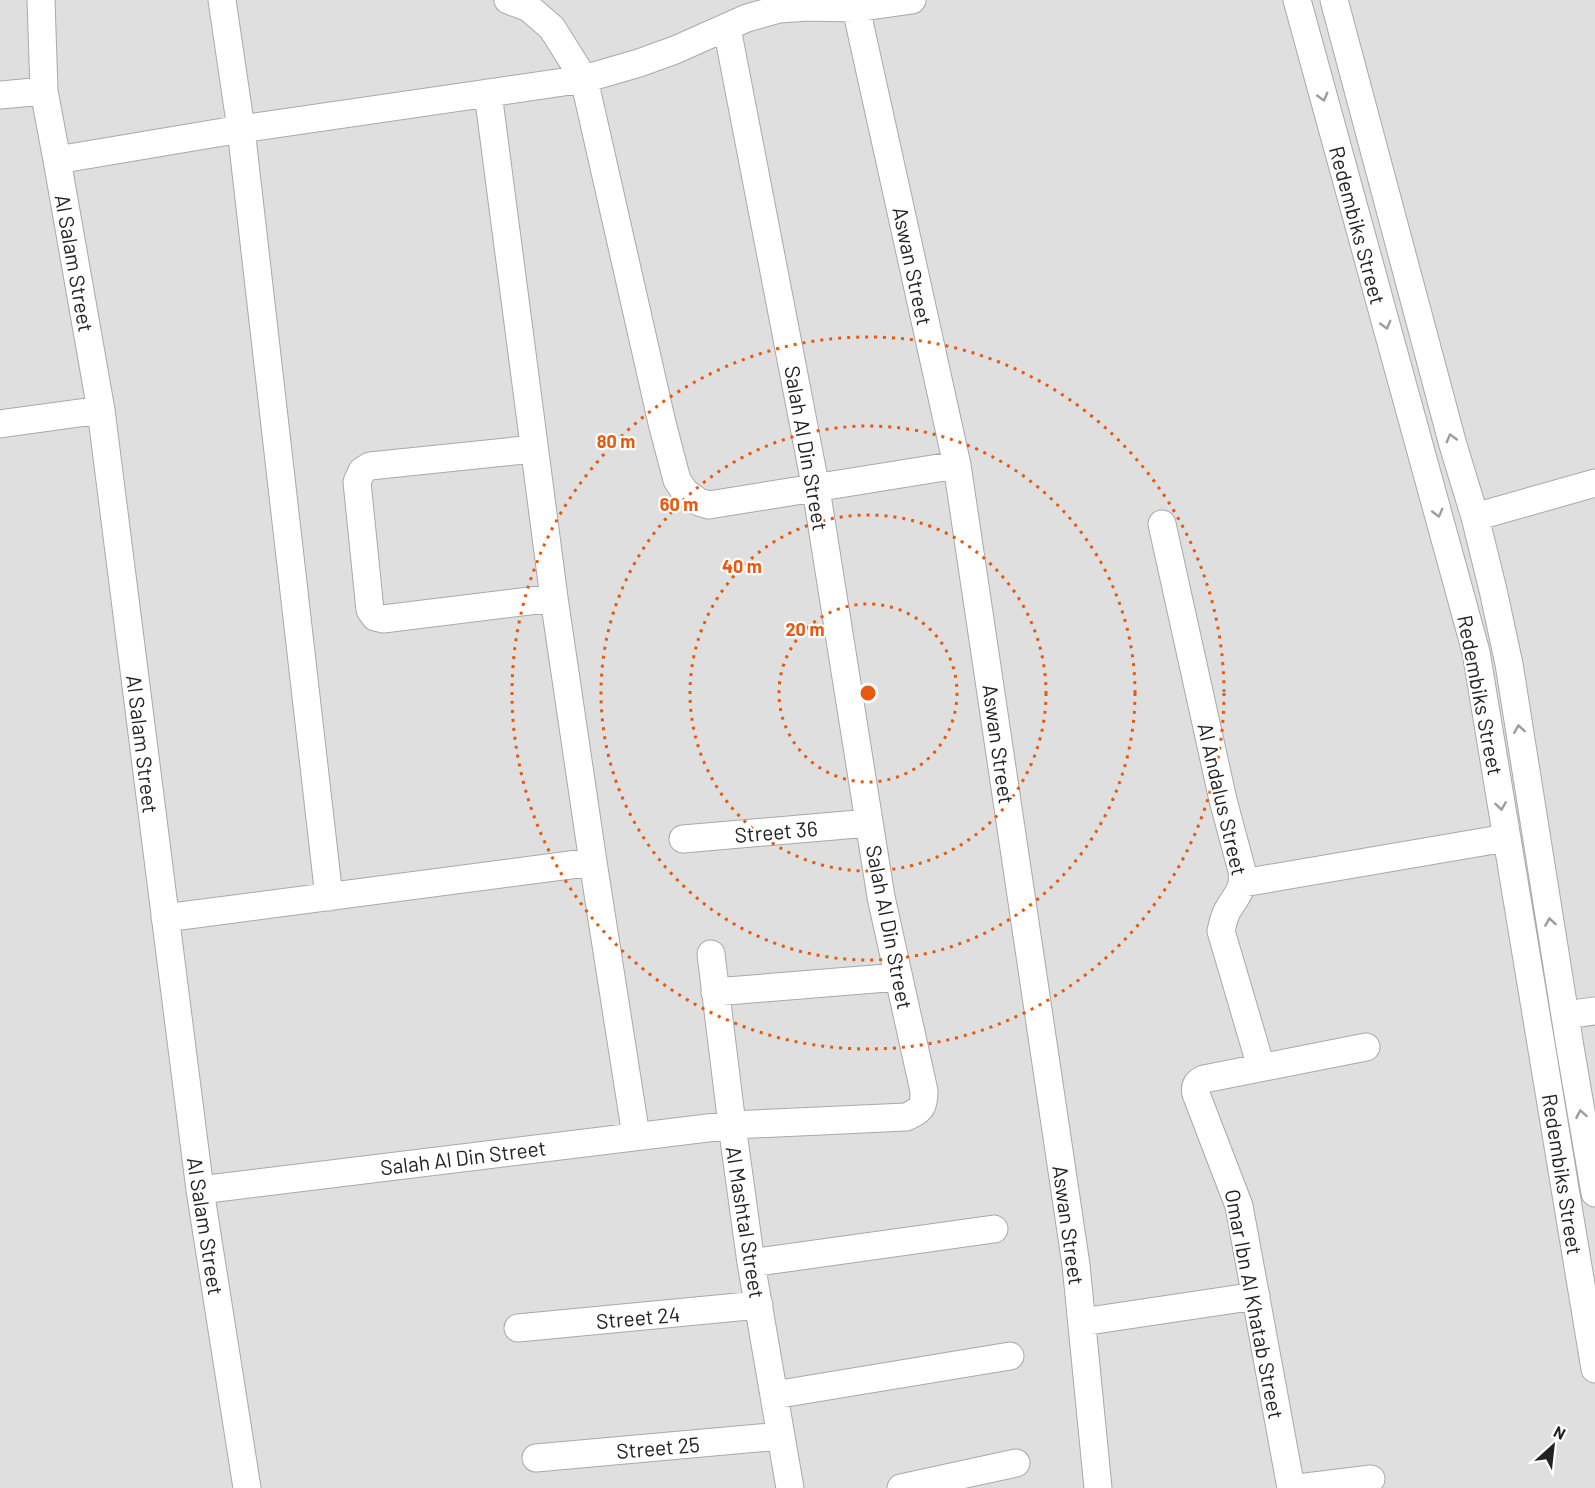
<svg xmlns="http://www.w3.org/2000/svg" width="1595" height="1488" font-family="Barlow,sans-serif">
	<style>
		.residential { fill: #e0dfdf }
		.lines { fill: none; stroke-linecap: round; stroke-linejoin: round }
		.street-casing { stroke: #a9a9a9; stroke-width: 29 }
		.street { stroke: #fff; stroke-width: 27 }
		.oneway { stroke: #9c9c9c }
		.ring { fill: none; stroke: #e8590c; stroke-width: 3; stroke-dasharray: 3 6 }
		.labels { text-anchor: middle; dominant-baseline: central; stroke-width: 4.5; stroke-linejoin: round; paint-order: stroke }
		.street-label { font-size: 21px; fill: #222; stroke: #fff }
		.centre { fill: #e8590c; stroke: #fff; stroke-width: 3 }
		.ring-label { font-size: 18px; text-anchor: middle; font-weight: bold; fill: #e8590c; stroke: #fff; stroke-width: 4.5; stroke-linejoin: round; paint-order: stroke }
	</style>
	<rect width="100%" height="100%" fill="#f2efe9"/>
	<!-- residential -->
	<path class="residential" d="M0,0H1595V1488H0Z"/>
	<g class="lines">
		<!-- street casing -->
		<g class="street-casing">
			<path id="street" d="M41,0L44,91L57,160L101,410L200,1190L247,1488
				M222,0L241,129L329,897
				M508,0L529,8L552,28L584,79L662,423L677,480L685,492L699,502L709,505L957,465
				M1297,0L1476,652L1595,1369
				M1334,0L1453,445L1475,517L1493,590L1509,664L1570,1047L1595,1193
				M856,8L957,465L1076,1265L1098,1488
				M488,93L554,598L593,862L636,1136
				M0,95L44,91
				M57,160L241,129L584,79L639,63L675,50L747,18L779,9L808,7L856,8L912,0
				M0,424L101,410
				M534,449L370,466L362,471L357,482L370,610L375,617L383,619L554,598
				M1475,517L1595,483
				M1162,524L1223,800L1242,871C1244,889 1238,893 1229,908C1224,915 1223,923 1221,931L1261,1067
				M683,839L869,823
				M1243,883L1506,838
				M165,918L593,862
				M711,954L732,1125L751,1263L790,1488
				M715,992L899,977
				M1565,1015L1595,1011
				M200,1190L732,1125L906,1117C921,1110 924,1108 924,1091L881,897L816,489L727,28
				M751,1263L994,1229
				M1082,1322L1256,1296
				M518,1328L759,1305
				M774,1395L1010,1356
				M536,1458L781,1436
				M901,1488L1016,1463
				M1291,1488L1239,1206L1196,1094C1194,1086 1197,1082 1204,1079L1366,1047
				M1298,1488L1371,1479"/>
		</g>
		<!-- street -->
		<use href="#street" class="street"/>
	</g>
	<!-- one-way arrows -->
	<defs><path id="oneway-chevron" d="M-2-3.5L2.5 0L-2 3.5" fill="none" stroke-width="1.6" stroke-linecap="round" stroke-linejoin="round" transform="scale(1.5)"/></defs>
	<g class="oneway">
		<use href="#oneway-chevron" transform="translate(1323 97) rotate(75)"/>
		<use href="#oneway-chevron" transform="translate(1386 325) rotate(75)"/>
		<use href="#oneway-chevron" transform="translate(1451 438) rotate(-105)"/>
		<use href="#oneway-chevron" transform="translate(1438 513) rotate(75)"/>
		<use href="#oneway-chevron" transform="translate(1519 729) rotate(-99)"/>
		<use href="#oneway-chevron" transform="translate(1501 806) rotate(81)"/>
		<use href="#oneway-chevron" transform="translate(1550 922) rotate(-99)"/>
		<use href="#oneway-chevron" transform="translate(1581 1114) rotate(-100)"/>
	</g>
	<!-- distance rings -->
	<g class="ring">
		<circle cx="868" cy="693" r="89"/>
		<circle cx="868" cy="693" r="178"/>
		<circle cx="868" cy="693" r="267"/>
		<circle cx="868" cy="693" r="356"/>
	</g>
	<g class="labels">
		<!-- street labels -->
		<g class="street-label">
			<text transform="translate(1358 225) rotate(75)">Redembiks Street</text>
			<text transform="translate(75 263) rotate(80)">Al Salam Street</text>
			<text transform="translate(913 266) rotate(78)">Aswan Street</text>
			<text transform="translate(807 448) rotate(80)">Salah Al Din Street</text>
			<text transform="translate(1481 695) rotate(79)">Redembiks Street</text>
			<text transform="translate(143 744) rotate(83)">Al Salam Street</text>
			<text transform="translate(999 744) rotate(82)">Aswan Street</text>
			<text transform="translate(1223 799) rotate(77)">Al Andalus Street</text>
			<text transform="translate(776 831) rotate(-5)">Street 36</text>
			<text transform="translate(890 927) rotate(79)">Salah Al Din Street</text>
			<text transform="translate(463 1157) rotate(-7)">Salah Al Din Street</text>
			<text transform="translate(1563 1174) rotate(81)">Redembiks Street</text>
			<text transform="translate(746 1222) rotate(81)">Al Mashtal Street</text>
			<text transform="translate(1069 1225) rotate(82)">Aswan Street</text>
			<text transform="translate(206 1226) rotate(81)">Al Salam Street</text>
			<text transform="translate(1255 1304) rotate(79)">Omar Ibn Al Khatab Street</text>
			<text transform="translate(638 1317) rotate(-5)">Street 24</text>
			<text transform="translate(658 1447) rotate(-5)">Street 25</text>
		</g>
	</g>
	<circle cx="868" cy="693" r="9" class="centre"/>
	<g class="ring-label">
		<text x="616" y="448">80 m</text>
		<text x="679" y="511">60 m</text>
		<text x="742" y="573">40 m</text>
		<text x="805" y="636">20 m</text>
	</g>
	<!-- north arrow -->
	<g transform="translate(1553 1446) rotate(27)" stroke="#ffffff" stroke-width="4.5" paint-order="stroke">
	<path d="M0-4.5L10 22L0 15L-10 22Z" fill="#222222"/>
	<text y="-9" font-size="16" font-weight="bold" text-anchor="middle" fill="#222222">N</text>
	</g>
</svg>
